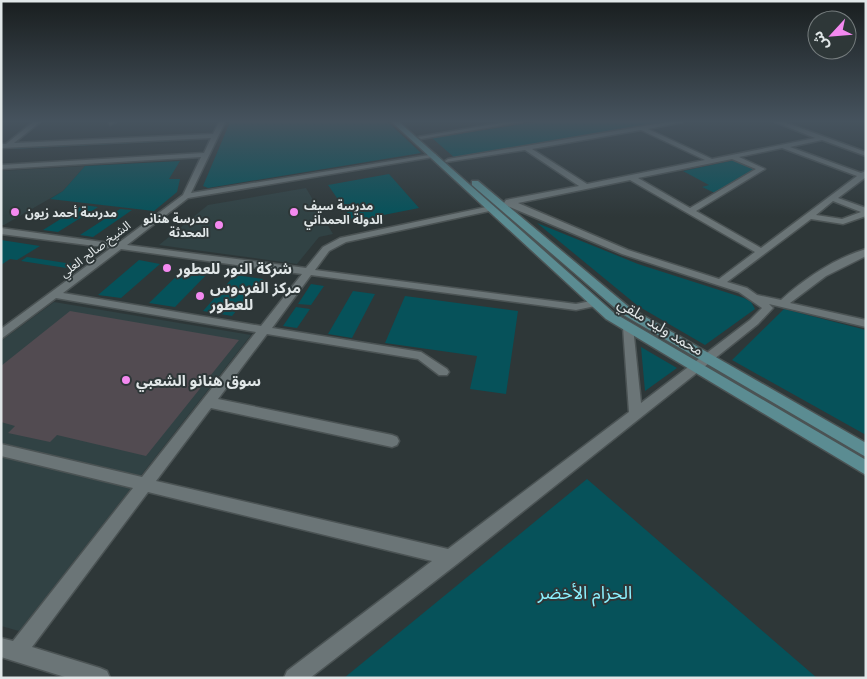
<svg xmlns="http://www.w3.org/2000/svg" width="867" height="679" font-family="'Noto Sans','Noto Sans Arabic',sans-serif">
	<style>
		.built { fill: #314244 }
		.green { fill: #06525a }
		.building { fill: #524b51 }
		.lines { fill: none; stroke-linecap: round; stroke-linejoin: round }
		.street-casing { stroke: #4b5354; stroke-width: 3 }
		.secondary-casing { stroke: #4b5354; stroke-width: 3 }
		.street { fill: #6b7577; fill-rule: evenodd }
		.secondary { fill: #5b8c92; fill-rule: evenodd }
		.poi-dot { fill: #f489f0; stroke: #2e3738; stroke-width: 2 }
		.labels { text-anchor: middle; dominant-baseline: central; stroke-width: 4; stroke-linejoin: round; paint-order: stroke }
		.far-poi-label { font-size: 12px; font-weight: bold; fill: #e1e7e8; stroke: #2e3738; text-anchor: start }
		.far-street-label { font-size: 12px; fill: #e1e7e8; stroke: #2e3738 }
		.poi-label { font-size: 15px; font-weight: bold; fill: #e1e7e8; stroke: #2e3738; text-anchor: start }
		.street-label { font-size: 15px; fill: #e1e7e8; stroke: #2e3738 }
		.near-park-label { font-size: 18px; fill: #8df2ff; stroke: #2e3738 }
	</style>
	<rect width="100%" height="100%" fill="#2e3738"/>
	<!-- built -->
	<path class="built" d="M85,166L63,191L4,225H1V171Z
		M306,188L333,234L319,237L297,264L159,245L208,205Z
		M54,302L251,335L19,631L1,626V341Z"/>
	<!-- green -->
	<path class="green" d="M230,122H388L421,153L208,188L203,186Z
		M535,122H665L455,158L432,138Z
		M191,139L193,140L11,149L14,148Z
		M735,160L756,170L717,194L702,187L709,185L683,171Z
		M180,161L169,179H180L177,192L154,211L50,199L63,191L85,166Z
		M389,174L419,208L353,221L328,185Z
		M83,205L98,207L58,232L43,230Z
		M120,209L132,210L93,237L80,235Z
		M537,223L638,264L744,298L751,302L755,309L705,345L638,306Z
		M1,240L40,246L17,260L10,259L1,265Z
		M27,257L79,265L73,269L21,261Z
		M139,260L160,264L121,298L98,295Z
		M186,267L210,271L175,307L149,303Z
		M235,275L263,279L232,316L203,311Z
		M311,284L324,286L311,305L298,304Z
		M353,291L375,294L352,338L328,334Z
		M405,296L518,311L506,394L470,389L477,356L385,343Z
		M296,307L310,309L297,328L283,326Z
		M784,309L866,330V435L732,360Z
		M641,347L677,368L645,391Z
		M587,479L817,678H344Z"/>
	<!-- building -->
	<path class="building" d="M70,311L239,340L146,456L57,435L50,442L8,433L15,426L1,422V366Z"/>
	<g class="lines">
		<!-- street casing -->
		<g class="street-casing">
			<path id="street" d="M33,122H40L14,143L213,134L219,122H225L191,193L435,154L436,155L433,157L188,198L127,245L306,268L323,247L340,238L491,206H494V210L346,242L329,251L315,270L576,304L596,300L601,303L600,305L576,310L311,275L272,328L421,352L447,369L449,372L447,375H439L418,359L267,334L218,399L392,435L397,437L399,441L397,445L392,447L211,408L156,481L448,549L629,412L623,327L624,325L628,324L633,327L641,403L750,320L762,308L739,292L622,254L505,205L504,203L506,200L579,186L525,150L446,162L445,161L448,159L668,122H683L648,129L712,159L815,138L775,122H784L866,152V156L822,140L790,147L861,173L866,171V177L838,198L866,208V216L843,224L811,219L727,282L747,288L757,295L781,300C804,279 835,258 866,249V256L826,276L790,303L866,320V327L769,304L773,308L758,324L457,564L310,678H284L287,671L432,561L148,492L32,647L100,668L107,671L110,678H68L1,657V638L13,641L133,488L1,456V444L142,477L256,332L56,298L1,339V329L111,248L1,234V228L117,244L183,195L201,157L1,169V165L204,153L211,138L1,148V144H6ZM641,130L705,160L587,184L532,149ZM782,148L857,176L761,248L696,211L765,169L739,157ZM732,159L756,169L690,208L638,178ZM630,180L755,252L719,279L628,250L518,203ZM833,201L861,212L842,219L816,215ZM121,249L302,274L261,326L63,293Z
				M108,122H116L110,125Z
				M506,122H522L421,139L418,137Z"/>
		</g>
		<!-- secondary casing -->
		<g class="secondary-casing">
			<path id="secondary" d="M392,122H399L614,313L866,460V475L606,319Z
				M472,181H478L630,308L866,443V457L622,314L472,185Z"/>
		</g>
		<!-- street -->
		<use href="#street" class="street"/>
		<!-- secondary -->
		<use href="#secondary" class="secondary"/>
	</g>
	<!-- sky -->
	<linearGradient id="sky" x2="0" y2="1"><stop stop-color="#191e1f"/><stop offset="0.56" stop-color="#46535e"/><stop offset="1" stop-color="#46535e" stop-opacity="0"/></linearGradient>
	<rect width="867" height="217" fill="url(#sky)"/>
	<!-- markers -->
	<g class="poi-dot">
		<circle cx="15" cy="212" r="5"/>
		<circle cx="294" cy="212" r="5"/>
		<circle cx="219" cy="225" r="5"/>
		<circle cx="167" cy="268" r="5"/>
		<circle cx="200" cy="296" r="5"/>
		<circle cx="126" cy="380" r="5"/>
	</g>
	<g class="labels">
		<!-- far-poi labels -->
		<g class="far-poi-label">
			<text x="304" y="205">مدرسة سيف<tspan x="304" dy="14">الدولة الحمداني</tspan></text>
			<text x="25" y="212">مدرسة أحمد زيون</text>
			<text x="209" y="218" text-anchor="end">مدرسة هنانو<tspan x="209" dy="14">المحدثة</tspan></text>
		</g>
		<!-- far-street labels -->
		<g class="far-street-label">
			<text transform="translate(95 249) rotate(-37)">الشيخ صالح العلي</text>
		</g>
		<!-- poi labels -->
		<g class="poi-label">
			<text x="177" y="268">شركة النور للعطور</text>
			<text x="210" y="287">مركز الفردوس<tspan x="210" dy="17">للعطور</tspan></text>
			<text x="136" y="380">سوق هنانو الشعبي</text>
		</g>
		<!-- street labels -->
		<g class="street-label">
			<text transform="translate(661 326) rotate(31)">محمد وليد ملقي</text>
		</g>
		<!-- near-park labels -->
		<g class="near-park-label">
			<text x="585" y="592">الحزام الأخضر</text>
		</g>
	</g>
	<!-- border -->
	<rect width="867" height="679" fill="none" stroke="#e1e7e8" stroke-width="5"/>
	<!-- north arrow -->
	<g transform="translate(832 35) rotate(244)"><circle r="24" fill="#2e3738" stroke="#767d7e"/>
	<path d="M0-4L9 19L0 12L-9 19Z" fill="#f489f0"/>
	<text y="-8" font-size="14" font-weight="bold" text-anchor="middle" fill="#e1e7e8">ش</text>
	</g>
</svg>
